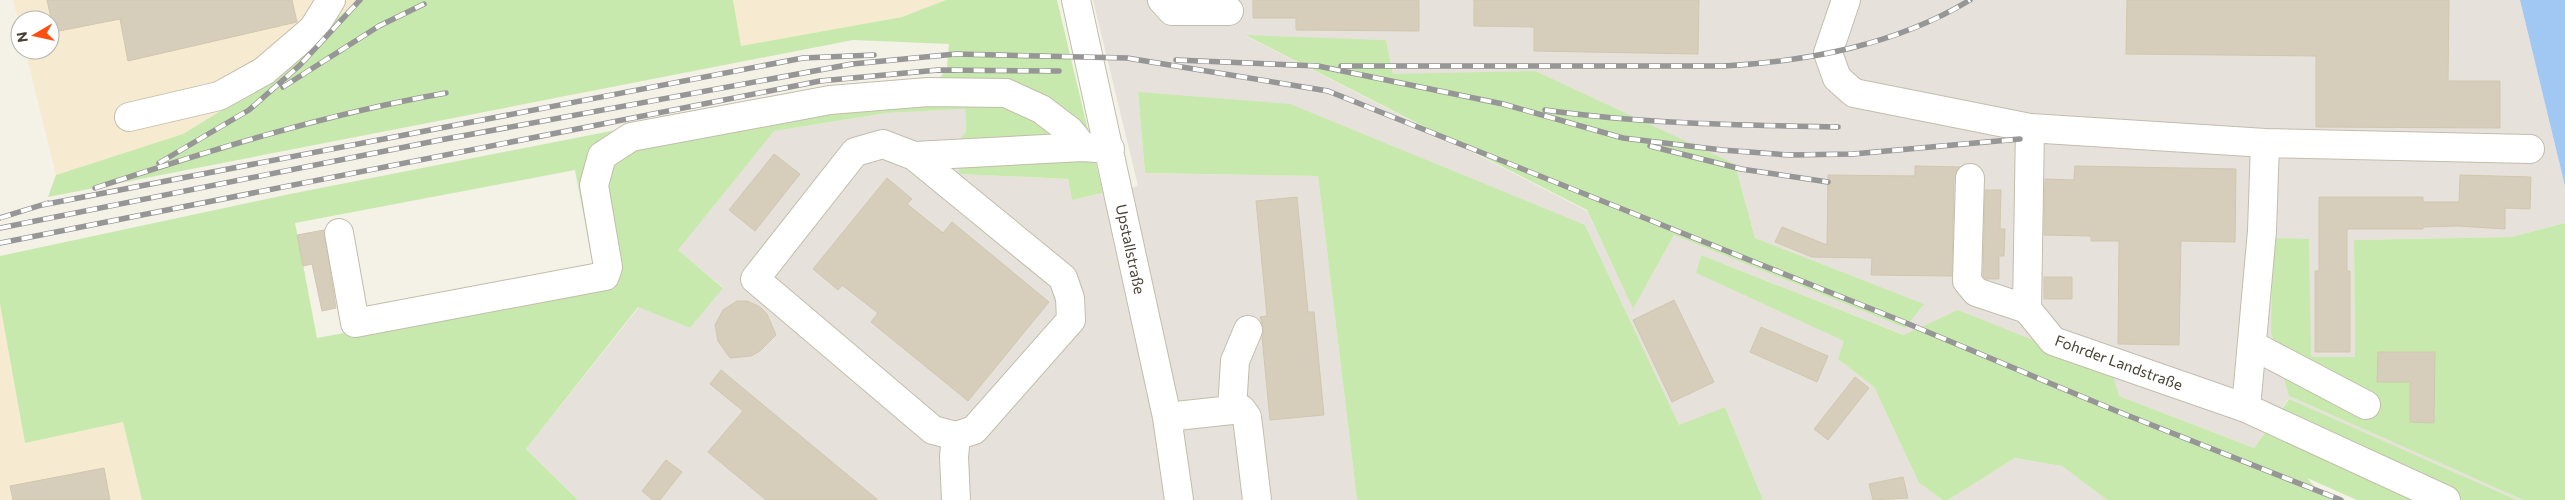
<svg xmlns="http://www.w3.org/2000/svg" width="2565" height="500" font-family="Commissioner,sans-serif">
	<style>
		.commercial { fill: #f6ebd1 }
		.industrial { fill: #e6e2db; fill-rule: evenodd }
		.green { fill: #c8e9ad; fill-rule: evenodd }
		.water { fill: #a0c8f3 }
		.building { fill: #d6cebb; stroke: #d1c7ae }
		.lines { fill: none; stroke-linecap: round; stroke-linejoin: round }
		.minor-casing { stroke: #c2bdab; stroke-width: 30 }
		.minor { stroke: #fff; stroke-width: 28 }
		.rail-casing { stroke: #969696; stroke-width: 5.5 }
		.rail { stroke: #fff; stroke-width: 4; stroke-dasharray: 11; stroke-linecap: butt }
		.labels { text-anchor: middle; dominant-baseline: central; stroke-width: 4; stroke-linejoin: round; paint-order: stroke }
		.street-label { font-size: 15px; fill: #474235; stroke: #fff }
	</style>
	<rect width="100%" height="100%" fill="#f4f1e6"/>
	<!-- commercial -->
	<path class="commercial" d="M13,0H358L258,88L186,133L56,175L25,50H50V20H20V28Z
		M733,0H946L902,17L741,47Z
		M0,304L25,443L123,422L142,500H0Z"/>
	<!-- industrial -->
	<path class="industrial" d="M1093,0H2520L2565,186V223L2511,237L2354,240L2355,357H2310L2309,240L2273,238L2289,396L2523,500H2517L2288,399L2254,448L2119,396L1959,310L1905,335L1701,255L1697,273L1845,341L1838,359L1874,387L1919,483L1943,500H1763L1725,407L1679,426L1585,225L1138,92L1145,173L1318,176L1357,500H578L526,449L639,307L690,328L723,287L677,250L774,131L887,113L965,109L966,132L960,174L1068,179L1072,200L1138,186ZM1246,36L1386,40L1393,74L1735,164L1755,238L1923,304L1905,328L1674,235L1633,308L1587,211Z
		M2015,458L2062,466L2107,500H1948Z"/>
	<!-- green -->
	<path class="green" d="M358,0H733L741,46L902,17L946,0H1057L1103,193L1072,200L1068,179L959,174L960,139L966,132L965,109L887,113L774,131L678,250L723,288L690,328L638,307L526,449L578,500H142L123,422L25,443L0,304V256L290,194L794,95L940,78L947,67L949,44L853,40L48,197L56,175L183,134L258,88ZM575,170L597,286L317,338L295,223Z
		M1245,35L1386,40L1393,74L1535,71L1735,164L1755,238L1924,304L1905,328L1674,235L1633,309L1587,210Z
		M1138,92L1290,104L1585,225L1679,425L1725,407L1763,500H1357L1318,176L1145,173Z
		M2565,223V500H2523L2289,396L2271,332L2273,238L2309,239L2311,357H2355L2354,240L2511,237Z
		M1701,255L1904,335L1958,310L2112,372L2119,396L2254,448L2289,399L2517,500H2357L2307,478L2320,493L2336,500H2107L2062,466L2015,458L1948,500H1943L1919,483L1874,387L1838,359L1844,341L1696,273Z"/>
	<!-- water -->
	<path class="water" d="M2520,0H2565V186Z"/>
	<!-- building -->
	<path class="building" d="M47,0H292L297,22L128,61L120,19L54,32Z
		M1253,0H1419V31L1296,30V18H1253Z
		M1474,0H1699L1698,54L1534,51V27L1474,26Z
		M2127,0H2449L2448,81H2500V128L2316,127V56L2126,54Z
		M774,154L800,174L755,231L729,210Z
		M1915,166L1960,167L1954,178L1952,276L1871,275L1872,258L1812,257L1775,242L1782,227L1827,245L1828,175L1915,176Z
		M2075,166L2236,169L2235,242L2181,241L2179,345L2118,344L2119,241H2091V236L2044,235L2045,179L2074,180Z
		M2460,175L2531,177L2530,209L2505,208V229L2458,226L2423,227V229H2347V271H2350V352H2315V271H2319V197H2423V202H2459Z
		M887,178L912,199L907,204L943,233L952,222L1049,302L968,401L871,322L878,313L842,285L838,290L813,269Z
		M1985,190H2001L2000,229H2005L2004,256H1999V279H1986L1983,276Z
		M1297,197L1308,312H1314L1324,415L1270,420L1262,337L1264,329L1260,317L1267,316L1256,201Z
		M324,230L336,308L322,311L312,264L303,266L297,235Z
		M2044,277H2072V299H2044Z
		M1674,300L1714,382L1672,402L1633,320Z
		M737,301H747L760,307L767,314L776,335L760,351L751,356L730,358L718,341L715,325L723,310Z
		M1761,327L1828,356L1817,382L1750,352Z
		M2378,352H2435L2434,423L2410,422V382H2377Z
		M721,370L878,500H766L708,452L743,411L710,384Z
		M1855,377L1869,388L1828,440L1814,429Z
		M666,460L682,472L660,500H653L642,491Z
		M104,468L110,500H13L10,486Z
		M1903,477L1908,498L1873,500L1869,484Z"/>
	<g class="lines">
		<!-- minor casing -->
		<g class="minor-casing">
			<path id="minor" d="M1076,0L1167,417L1179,500
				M1162,0L1172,11H1229
				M1846,0L1828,53L1837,78L1854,93L2030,128L2265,143
				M129,117L219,96L264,71L313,29L331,0
				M2030,128L2027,309L2053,341L2246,408L2446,500
				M914,156L1063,278L1070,298L1071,320L974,430L956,436L933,430L755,279L855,152L883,144L914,156L1083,147L1110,149
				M1970,178L1967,281L1976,292L2027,309
				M339,233L355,323L605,276L608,267L594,185L602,156L631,137L830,100L928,92L1006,93L1041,109L1070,131L1083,147
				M2252,345L2366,405
				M2246,408L2262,231L2265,143L2530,149
				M1232,409L1235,361L1248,330
				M1167,417L1241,409L1247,417L1257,500
				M956,500L954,457L956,436"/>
		</g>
		<!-- minor -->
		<use href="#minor" class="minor"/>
		<!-- rail casing -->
		<g class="rail-casing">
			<path id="rail" d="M1176,60L1318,66L1503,104L1623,138L1722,150L1789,155L1853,154L2020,139
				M1341,66H1724C1809,61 1896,45 1970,0
				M283,87L379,26L424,4
				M1545,110C1642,124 1740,125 1838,127
				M1650,146L1741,169L1828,182
				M159,163L249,110L300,65L360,0
				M95,188C211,150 326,114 446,93
				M42,205L803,58L874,55
				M0,218L48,203
				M0,228L440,140L852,64L956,54L1127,58L1328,91L1899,320L2114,410L2341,500
				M0,243L820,81L938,70L1059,71"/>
		</g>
		<!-- rail -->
		<use href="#rail" class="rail"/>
	</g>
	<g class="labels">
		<!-- street labels -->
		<g class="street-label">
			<text transform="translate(1131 249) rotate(78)">Upstallstraße</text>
			<text transform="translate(2119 362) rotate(20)">Fohrder Landstraße</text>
		</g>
	</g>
	<!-- north arrow -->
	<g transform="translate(35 35) rotate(261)"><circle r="24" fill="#ffffff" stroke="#b5b3ae"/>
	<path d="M0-4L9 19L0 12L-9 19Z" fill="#ff5012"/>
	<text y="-8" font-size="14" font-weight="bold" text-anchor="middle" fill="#474235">N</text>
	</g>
</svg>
